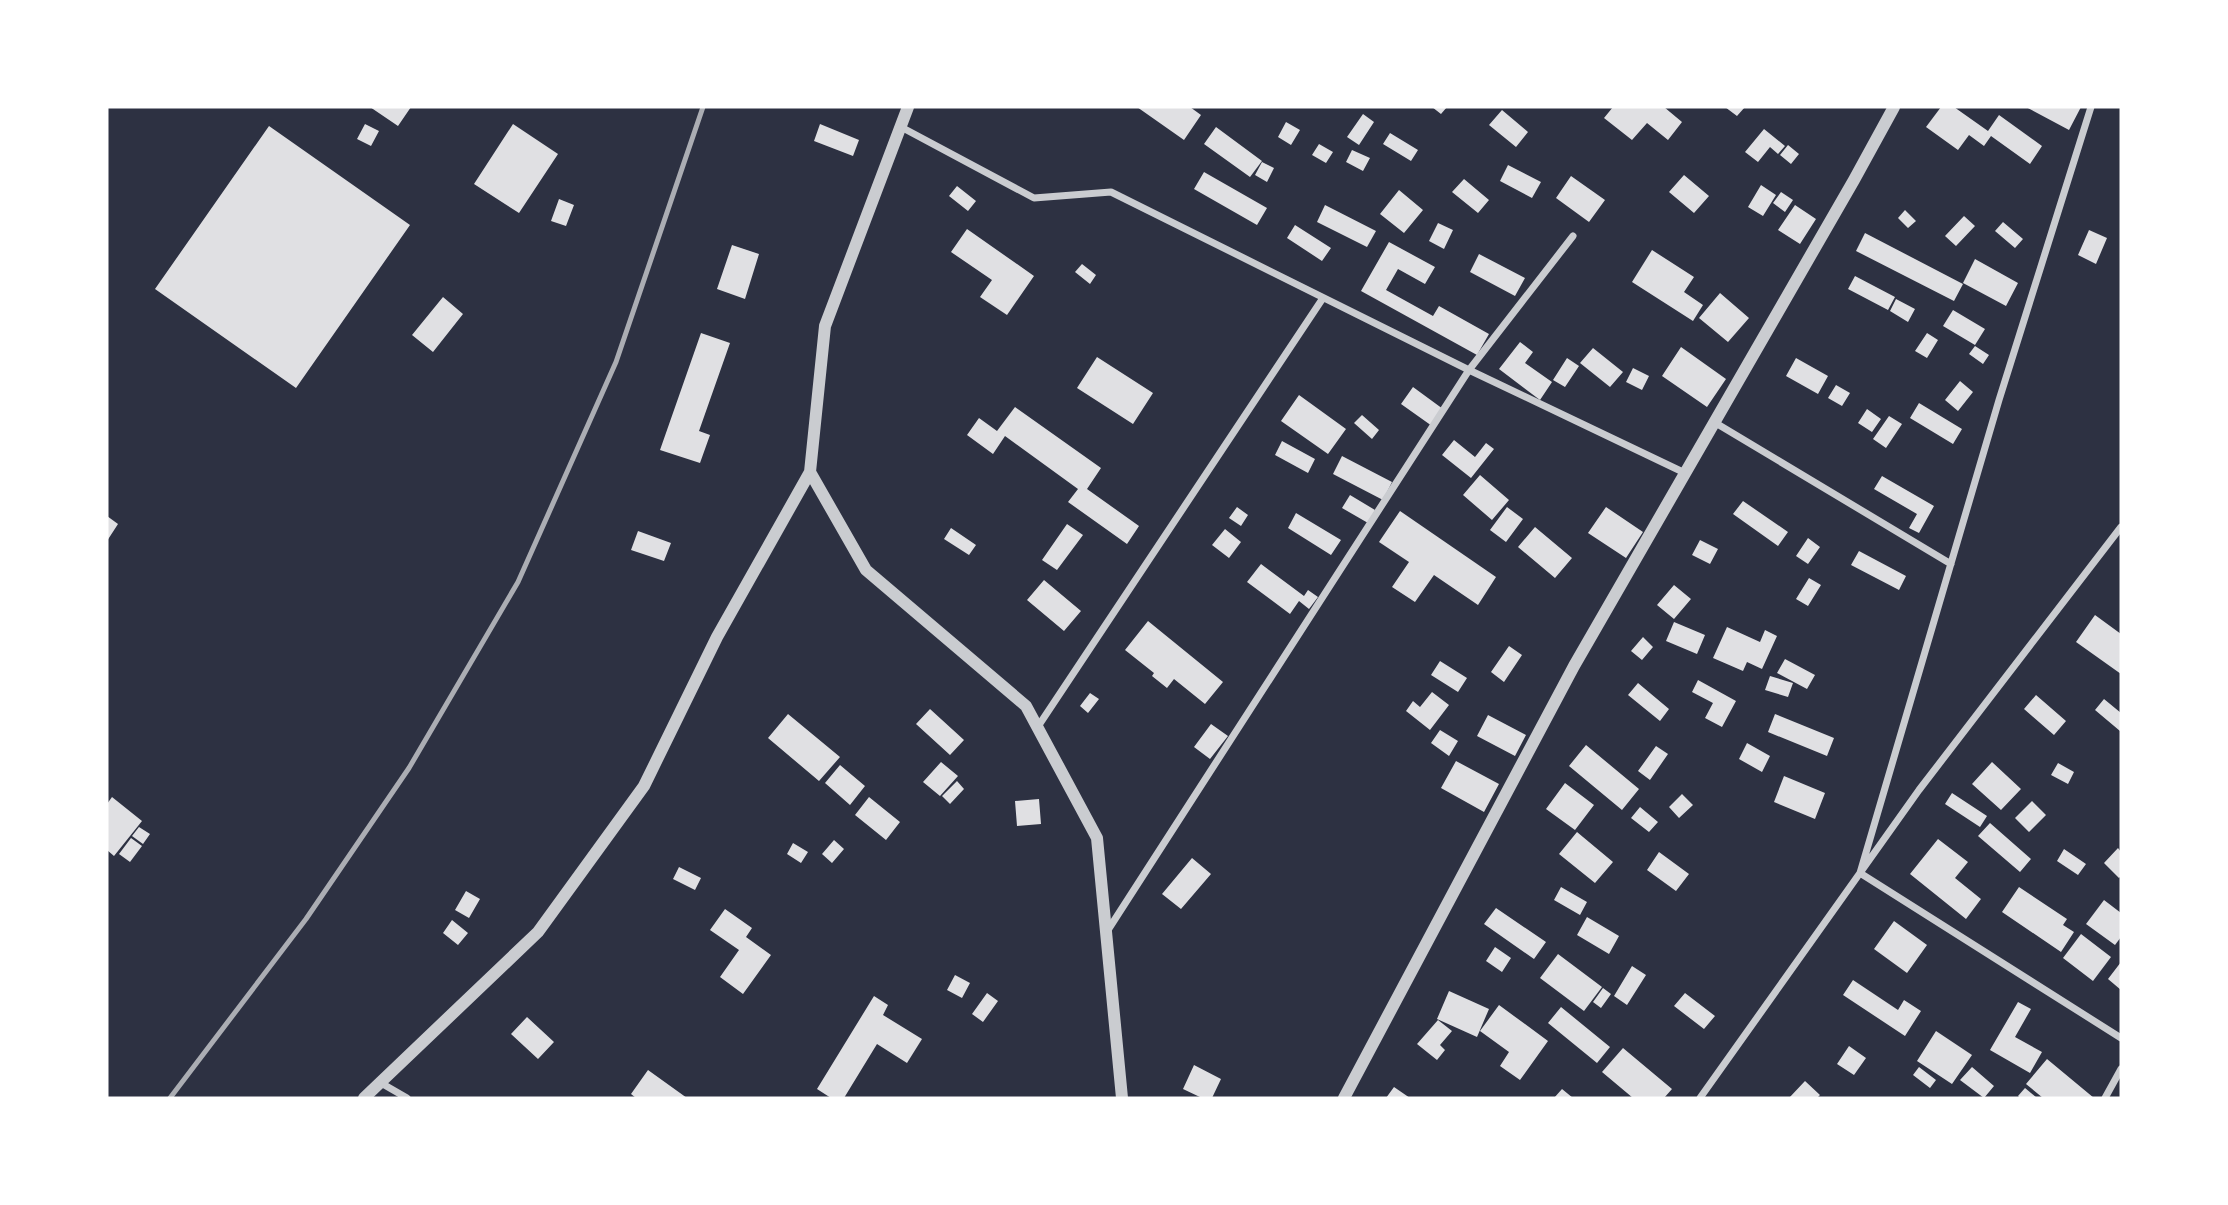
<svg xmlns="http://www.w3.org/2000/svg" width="2228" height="1205" font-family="'Nunito Sans',sans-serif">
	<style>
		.building { fill: #e0e0e3 }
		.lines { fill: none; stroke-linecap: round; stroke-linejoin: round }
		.minor { stroke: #caccd0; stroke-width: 7 }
		.tertiary { stroke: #caccd0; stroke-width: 12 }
		.rail { stroke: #abadb3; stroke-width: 5 }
	</style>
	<rect width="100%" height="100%" fill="#2d3142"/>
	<!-- building -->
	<path class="building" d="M370,107H411L398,126Z
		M1137,107H1190L1201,115L1184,140Z
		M1432,107H1447L1441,114Z
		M1613,107H1664L1682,122L1668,140L1647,123L1632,140L1604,118Z
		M1725,107H1745L1737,116Z
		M1941,107H1954L1988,131L1999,115L2042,146L2030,164L1991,136L1984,146L1969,135L1958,150L1926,127Z
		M2026,107H2081L2069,130Z
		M1502,110L1528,132L1516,147L1489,125Z
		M1363,114L1374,122L1359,145L1347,137Z
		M1286,122L1300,130L1291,145L1278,137Z
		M365,124L379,131L371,146L357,139Z
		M513,124L558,154L519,213L474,184Z
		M820,124L859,140L853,156L814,141Z
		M269,126L410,225L296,388L155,289Z
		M1216,127L1262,161L1250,177L1204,144Z
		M1764,129L1785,146L1778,154L1770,147L1758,162L1745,152Z
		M1390,133L1418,150L1411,161L1383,144Z
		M1319,144L1333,152L1326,163L1312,155Z
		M1788,145L1799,154L1791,164L1780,155Z
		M1352,150L1370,158L1363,171L1346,162Z
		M1262,162L1274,168L1267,182L1255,175Z
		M1508,165L1541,182L1532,198L1500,181Z
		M1204,172L1267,208L1257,225L1194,189Z
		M1684,175L1709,196L1694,213L1669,192Z
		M1571,176L1605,200L1589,222L1556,198Z
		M1464,179L1489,200L1478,213L1452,192Z
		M1761,185L1776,195L1763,216L1748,207Z
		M957,186L976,201L968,211L949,196Z
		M1399,190L1423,210L1404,233L1380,214Z
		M1781,192L1793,200L1785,212L1773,203Z
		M559,199L574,205L566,226L551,221Z
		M1325,205L1376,231L1367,247L1317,222Z
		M1795,205L1816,219L1800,244L1778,230Z
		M1905,210L1916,221L1908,228L1898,218Z
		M1964,216L1975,226L1956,246L1945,236Z
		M2003,222L2023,239L2015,248L1995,231Z
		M1438,223L1453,230L1444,249L1429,241Z
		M1295,225L1331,248L1322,261L1287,238Z
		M967,229L1034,276L1007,315L980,297L992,280L951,252Z
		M2089,230L2107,238L2096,264L2078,255Z
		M1865,233L1963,284L1954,301L1856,251Z
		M1389,242L1435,267L1425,284L1398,269L1386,290L1433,316L1439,306L1489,334L1477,355L1361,291Z
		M732,245L759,254L745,299L717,289Z
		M1652,250L1694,277L1684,292L1703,305L1693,321L1632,282Z
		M1479,254L1525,278L1515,296L1470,272Z
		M1975,259L2018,283L2006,306L1963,283Z
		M1082,264L1096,275L1090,284L1075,272Z
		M1855,276L1895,297L1888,310L1848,289Z
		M1720,293L1749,318L1728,342L1699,318Z
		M443,297L463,314L433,352L412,335Z
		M1896,299L1915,309L1908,322L1890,311Z
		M1953,310L1985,329L1975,345L1943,326Z
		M701,333L730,343L699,431L710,435L700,463L660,450Z
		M1927,333L1938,340L1927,358L1915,351Z
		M1520,342L1533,352L1525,363L1552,382L1540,400L1499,369Z
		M1975,346L1989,355L1983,364L1969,354Z
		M1681,347L1726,379L1707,407L1662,376Z
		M1593,348L1623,372L1610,387L1580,363Z
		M1097,357L1153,393L1133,424L1077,388Z
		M1567,358L1579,366L1565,387L1553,380Z
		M1796,358L1828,376L1818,394L1786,376Z
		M1633,368L1649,376L1642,390L1626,382Z
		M1960,381L1973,392L1958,411L1945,400Z
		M1836,385L1850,393L1842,406L1828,398Z
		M1413,387L1443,409L1432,426L1401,404Z
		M1299,395L1346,429L1328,454L1281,421Z
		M1919,403L1962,429L1953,444L1910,418Z
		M1015,407L1101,468L1087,489L1139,526L1127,544L1068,502L1078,489L1005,436L993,454L967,435L979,418L997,431Z
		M1867,409L1881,419L1872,432L1858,423Z
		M1362,415L1379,430L1372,439L1354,423Z
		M1889,416L1902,424L1886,448L1873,439Z
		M1454,440L1475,457L1486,443L1494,449L1471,478L1442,455Z
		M1282,441L1315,459L1308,473L1275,455Z
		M1342,456L1392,482L1383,500L1333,474Z
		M1480,475L1509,500L1492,520L1463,495Z
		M1882,476L1934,506L1919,533L1909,528L1917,514L1874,489Z
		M1350,495L1375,510L1368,523L1342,508Z
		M1743,501L1788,532L1778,546L1733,514Z
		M1237,507L1248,515L1241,526L1229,518Z
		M1507,507L1523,519L1506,542L1490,530Z
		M1606,507L1643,532L1626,558L1588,533Z
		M1400,511L1496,577L1478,605L1434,575L1415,602L1392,587L1409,562L1379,542Z
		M1296,513L1341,540L1331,555L1288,528Z
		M107,516L118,524L107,541Z
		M1067,524L1083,535L1057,570L1042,560Z
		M1535,527L1572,558L1555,578L1518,547Z
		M951,528L976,545L969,555L944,539Z
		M1225,529L1241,542L1229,558L1212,545Z
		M638,531L671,543L664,561L631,550Z
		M1808,538L1820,547L1808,564L1796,556Z
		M1700,540L1718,549L1710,564L1692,555Z
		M1859,551L1906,576L1899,590L1851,565Z
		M1261,564L1304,596L1308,590L1318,597L1309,609L1299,601L1290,614L1247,582Z
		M1809,578L1821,585L1808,606L1796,599Z
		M1044,580L1081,611L1064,631L1027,600Z
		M1674,585L1691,599L1674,619L1657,605Z
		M2095,615L2121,634V674L2076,642Z
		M1148,621L1223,682L1205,704L1174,679L1167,688L1152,676L1154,673L1125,650Z
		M1674,622L1705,635L1697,654L1666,641Z
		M1727,627L1760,642L1765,630L1777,636L1762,669L1747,662L1743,671L1713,658Z
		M1643,637L1653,647L1642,660L1631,651Z
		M1509,646L1522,655L1504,682L1491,672Z
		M1785,659L1815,675L1807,689L1777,673Z
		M1440,661L1467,678L1458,692L1431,675Z
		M1770,676L1793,683L1788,697L1765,690Z
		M1698,680L1736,701L1722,727L1705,718L1713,703L1692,692Z
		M1638,683L1669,709L1660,721L1628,695Z
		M1432,692L1449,705L1430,730L1406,711L1413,701L1420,707Z
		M1090,693L1099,699L1088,713L1080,706Z
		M2036,695L2066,721L2054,735L2024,709Z
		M2104,699L2121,713L2120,731L2095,710Z
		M930,709L964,740L950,755L916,724Z
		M788,714L840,757L819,781L768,738Z
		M1775,714L1834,738L1827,756L1768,732Z
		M1488,715L1526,735L1515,756L1477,736Z
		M1211,724L1228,736L1210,759L1194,747Z
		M1440,730L1458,741L1449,756L1431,743Z
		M1747,743L1770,756L1762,772L1739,759Z
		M1586,745L1639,789L1622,810L1569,766Z
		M1656,746L1668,754L1650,780L1638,771Z
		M1456,761L1499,784L1484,812L1441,788Z
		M941,762L958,776L940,796L923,782Z
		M1992,762L2021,789L2001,810L1972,784Z
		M2058,763L2074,772L2068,784L2051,775Z
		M840,765L865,786L850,805L825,783Z
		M1784,776L1825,793L1815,819L1774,802Z
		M957,781L964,789L950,804L942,796Z
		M1565,783L1594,805L1575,830L1546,809Z
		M1952,793L1987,816L1980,827L1945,804Z
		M1682,794L1693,805L1679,818L1669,807Z
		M112,797L142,821L114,856L107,850V804Z
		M869,797L900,822L886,840L855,815Z
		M1039,799L1041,824L1017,826L1015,801Z
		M2032,801L2046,815L2029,832L2015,818Z
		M1640,807L1658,822L1649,832L1631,818Z
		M1990,823L2031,859L2020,872L1978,836Z
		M139,827L150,834L143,844L132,836Z
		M1577,832L1613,862L1595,883L1559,854Z
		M131,838L142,846L130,862L119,854Z
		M1938,839L1968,862L1955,878L1981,899L1966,919L1910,874Z
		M834,840L844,849L832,863L822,854Z
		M793,843L808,852L801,863L787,854Z
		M2118,848L2121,852V876L2119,878L2104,863Z
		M2064,849L2086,864L2078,875L2057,861Z
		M1659,852L1689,874L1676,891L1647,870Z
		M1192,858L1211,874L1181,909L1162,894Z
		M679,867L701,878L695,890L673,879Z
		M1561,887L1587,902L1580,915L1554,900Z
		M2019,887L2067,919L2063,925L2074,932L2061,952L2002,912Z
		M466,891L480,899L469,918L455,910Z
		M2104,900L2121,913V937L2115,945L2086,924Z
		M1496,908L1546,942L1534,959L1484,924Z
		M725,909L752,928L746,937L771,955L743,994L720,977L739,950L710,930Z
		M1587,917L1619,936L1609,954L1577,935Z
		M452,920L468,933L458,945L443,933Z
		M1894,921L1927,945L1907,973L1874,949Z
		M2081,934L2111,957L2093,981L2063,958Z
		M1495,947L1511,958L1502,972L1486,961Z
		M1558,954L1602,987L1584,1011L1540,978Z
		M2121,962V990L2108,979Z
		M1632,966L1646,975L1627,1005L1614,996Z
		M955,975L970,983L962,998L947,990Z
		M1853,980L1898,1010L1904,1000L1921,1011L1905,1036L1843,995Z
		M1603,988L1611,994L1601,1008L1593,1002Z
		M1449,991L1489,1009L1477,1037L1437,1019Z
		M987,993L998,1001L983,1022L972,1014Z
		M1685,993L1715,1016L1704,1029L1674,1006Z
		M874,996L888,1005L883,1015L922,1039L907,1063L877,1044L844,1098H831L817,1089Z
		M2018,1002L2031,1009L2015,1037L2042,1052L2030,1073L1990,1050Z
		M1499,1005L1548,1041L1520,1080L1500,1066L1509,1052L1480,1031Z
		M1561,1007L1610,1047L1597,1063L1548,1023Z
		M527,1017L554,1042L538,1059L511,1034Z
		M1438,1020L1452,1031L1440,1045L1445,1050L1437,1060L1417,1044Z
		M1936,1031L1972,1055L1952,1084L1917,1061Z
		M1849,1046L1866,1058L1854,1075L1837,1064Z
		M1623,1048L1672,1089L1664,1098H1633L1602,1072Z
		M2047,1059L2094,1098H2043L2026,1084Z
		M1194,1065L1221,1079L1212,1098H1202L1183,1089Z
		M1919,1067L1936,1080L1930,1088L1913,1075Z
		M1972,1067L1994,1086L1984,1098L1960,1080Z
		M648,1070L687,1098H636L631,1094Z
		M1805,1081L1820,1095L1817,1098H1789Z
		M1394,1087L1410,1098H1386Z
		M2025,1088L2037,1098H2020L2018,1096Z
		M1562,1089L1573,1098H1554Z"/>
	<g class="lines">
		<!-- minor -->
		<path class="minor" d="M2091,107L1999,400L1860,873L2121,1038
			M901,127L1034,198L1111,192L1469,370L1685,473
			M1714,422L1951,564
			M1037,728L1323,298
			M1108,930L1469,370L1573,236
			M381,1083L407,1098
			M1700,1098L1919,790L2121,527
			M2105,1098L2121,1069"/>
		<!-- tertiary -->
		<path class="tertiary" d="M908,107L825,326L810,472L866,570L1026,706L1097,838L1122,1098
			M364,1098L538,932L644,786L717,637L810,472
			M1344,1098L1574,666L1854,180L1894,107"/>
		<!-- rail -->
		<path class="rail" d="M170,1098L306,919L409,768L518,582L616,362L703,107"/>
	</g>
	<!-- border -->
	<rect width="2228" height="1205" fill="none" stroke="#ffffff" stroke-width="217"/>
</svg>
